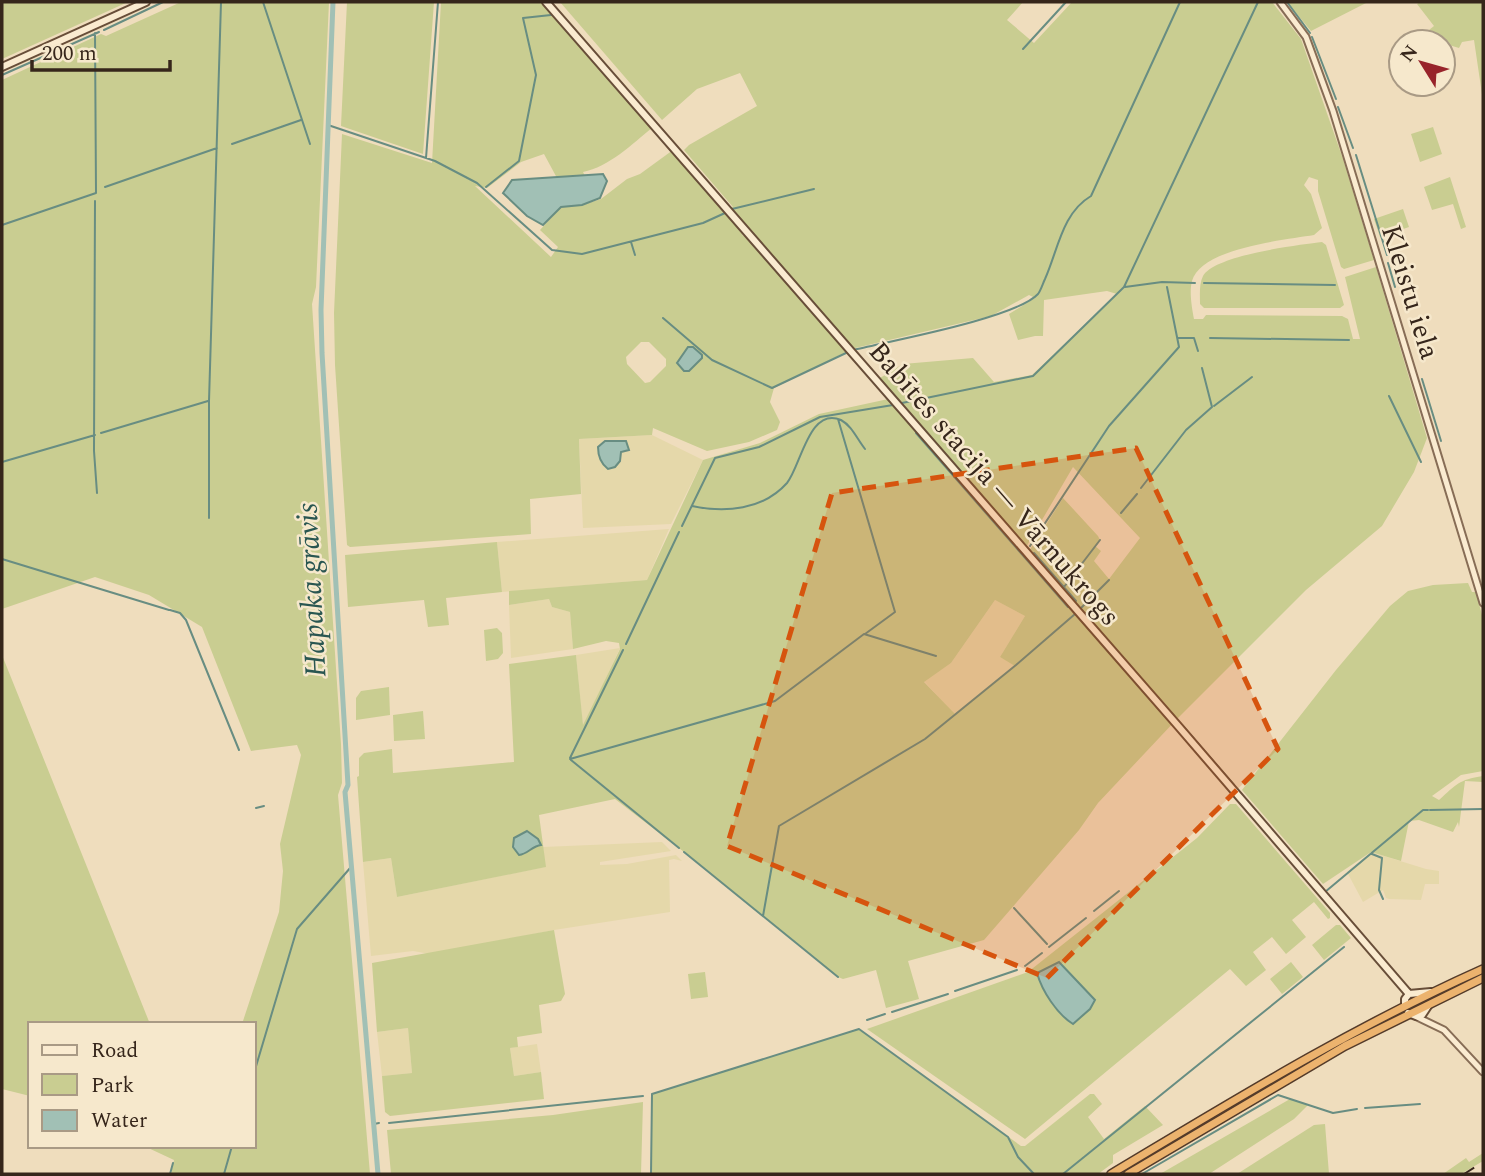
<svg xmlns="http://www.w3.org/2000/svg" width="1485" height="1176" font-family="Spectral,serif">
	<style>
		.farmland { fill: #e5d8aa }
		.green { fill: #c9cd91; fill-rule: evenodd }
		.water { fill: #a1c0b5; stroke: #688d82; stroke-width: 2 }
		.lines { fill: none; stroke-linecap: round; stroke-linejoin: round }
		.stream { stroke: #688d82; stroke-width: 2 }
		.canal { stroke: #a1c0b5; stroke-width: 5 }
		.tertiary-casing { stroke: #876d56; stroke-width: 9 }
		.secondary-casing { stroke: #684e39; stroke-width: 10 }
		.trunk-casing { stroke: #543b2a; stroke-width: 10 }
		.tertiary { stroke: #faebd0; stroke-width: 5 }
		.secondary { stroke: #faebd0; stroke-width: 6 }
		.trunk { stroke: #ecb36e; stroke-width: 7 }
		.rail { stroke: #36261b; stroke-width: 2; stroke-dasharray: 12 12; stroke-linecap: butt }
		.marked { fill: #d6540e; fill-opacity: 0.2; stroke: #d6540e; stroke-width: 5; stroke-dasharray: 14 9; stroke-linejoin: round }
		.labels { text-anchor: middle; dominant-baseline: central; stroke-width: 5; stroke-linejoin: round; paint-order: stroke }
		.street-label { font-size: 28px; fill: #36261b; stroke: #f6e8cc }
		.water-label { font-size: 30px; font-style: italic; fill: #295651; stroke: #f6e8cc }
	</style>
	<rect width="100%" height="100%" fill="#efddbd"/>
	<!-- farmland -->
	<path class="farmland" d="M652,435L703,460L671,524L583,528L579,439Z
		M669,529L647,580L502,592L497,542Z
		M549,599L552,607L570,612L573,649L511,658L509,605Z
		M995,600L1025,616L1000,657L1016,665L955,715L924,681L951,663Z
		M620,648L583,727L576,655Z
		M662,842L671,851L600,862V865L627,864L676,855L682,861L674,859L669,860L670,912L554,930L430,954L413,951L371,956L363,862L391,858L397,897L545,867L543,847Z
		M1371,852L1426,869L1439,871V884H1425L1421,900L1389,899L1386,898L1383,890L1363,902L1347,872Z
		M408,1028L412,1073L382,1076L377,1032Z
		M537,1044L541,1072L514,1076L510,1048Z"/>
	<!-- green -->
	<path class="green" d="M2,2H128L2,59Z
		M181,2H329L316,287L312,304L341,744L342,783L338,795L370,1174H171L174,1160L144,1146H254V1024H242L279,912L283,871L280,844L301,755L297,745L251,751L202,627L149,595L95,577L2,609V80L101,34L106,36Z
		M347,2H434L423,154L341,126Z
		M441,2H543L652,128C632,144 609,167 583,172L585,176L557,178L544,154L521,162L487,188L475,186L551,257L558,247L540,230L561,207L582,205L601,199L627,179L640,174L673,150L725,210L733,207L684,150L689,145L757,106L740,73L697,89L662,120L560,2H1023L1007,20L1034,43L1072,2H1272L1301,39L1343,159L1374,260L1344,269L1341,267L1318,191V180L1309,177L1304,185L1311,194L1322,228L1314,235C1284,240 1201,248 1192,281C1189,292 1192,308 1194,319H1203L1206,315L1342,316L1348,319L1353,339H1360L1345,277L1376,267L1427,438L1414,472L1382,526L1306,590L1176,720L1098,803L1079,830L984,940L908,961L919,999L886,1008L876,970L843,979L838,977L684,852L615,799L539,815L546,867L397,897L391,858L363,862L357,777L359,776V758L364,753L392,749L393,773L514,762L509,664L576,655L583,725L620,649L619,643L606,641L573,649L570,612L552,607L549,599L509,605V591L647,580L703,460L760,443L819,414L893,398L880,378L903,364L973,358L994,382L1032,375L1117,294L1107,291L1044,300L1043,336H1035L1018,340L1009,314L1035,298L1029,295L991,316L851,349L738,224L743,236H747L846,352L774,388L770,402L780,422L777,430L749,442L707,451L653,428L652,435L579,439L581,494L530,499L531,534L350,547L347,545L335,365L334,313L342,134L432,163ZM641,342H649L666,359V366L650,382L645,383L627,364L626,357ZM1073,467L1140,538L1109,579L1094,561L1101,551L1095,546L1100,540L1098,536L1063,498L1026,556L1022,554ZM995,600L1025,616L1000,657L1015,666L955,714L924,682L951,663Z
		M1287,2H1368L1311,31Z
		M1420,2H1483V101L1474,40L1462,42L1459,48L1426,38L1424,34L1434,26L1417,4Z
		M1433,127L1442,154L1420,162L1411,134Z
		M1450,177L1466,227L1461,229L1453,204L1432,210L1424,187Z
		M1403,209L1409,227L1380,237L1374,219Z
		M1322,242L1326,245L1344,305L1340,308H1204L1200,304C1200,295 1199,284 1203,276C1215,255 1298,245 1322,242Z
		M497,542L502,592L446,598L449,625L428,627L424,600L348,607L345,555Z
		M1468,583L1472,592H1476L1483,619V771L1461,775L1432,796L1439,800C1457,784 1458,780 1483,776V782L1465,781L1459,827L1458,822L1453,832L1419,820L1409,821L1401,861L1371,852L1323,884L1242,790L1336,670L1390,606L1408,591L1433,585Z
		M497,628L502,633L503,653L498,659L486,661L484,630Z
		M2,655L150,1024H30V1096L2,1089Z
		M389,687L390,715L356,720V698L361,691Z
		M423,711L425,739L394,741L393,715Z
		M1230,804H1236L1330,913V918L1328,919L1314,902L1292,920L1306,937L1286,954L1272,937L1253,952L1266,970L1246,986L1230,969L1025,1139L867,1029L1028,972L1197,838Z
		M1336,925H1340L1351,938L1324,960L1312,945Z
		M554,930L565,994L561,1001L539,1005L542,1033L517,1037L518,1047L510,1048L514,1076L541,1072L544,1099L390,1116L385,1112L382,1076L412,1073L408,1028L377,1032L372,963Z
		M1291,962L1303,977L1282,994L1270,979Z
		M705,972L708,997L691,999L688,974Z
		M859,1029L1021,1146H1025L1090,1094H1094L1102,1104L1088,1117L1104,1139L1145,1106L1163,1125L1113,1155V1163L1098,1174H652V1094Z
		M1290,1099L1308,1105L1294,1119L1209,1174H1160Z
		M643,1102L641,1174H391L387,1130L553,1115Z
		M1325,1124L1329,1174H1237L1314,1125Z
		M1483,1153V1161L1461,1174H1443L1466,1158L1469,1162Z"/>
	<!-- water -->
	<path class="water" d="M603,174L607,181L600,198L582,205L561,207L543,225L527,216L503,193L512,180Z
		M688,347H693L702,355V358L689,371H684L677,363Z
		M605,441H626L629,450L621,452L620,461L615,467L608,469C600,463 598,456 598,447Z
		M527,831L538,839L541,845C532,846 528,854 519,855L513,847L514,838Z
		M1059,962L1095,1000L1090,1009L1073,1024C1057,1014 1042,991 1037,973Z"/>
	<g class="lines">
		<!-- stream -->
		<path class="stream" d="M263,2L310,144
			M1287,2L1310,33
			M104,30L163,2
			M1312,37L1336,99
			M1023,49L1066,2
			M2,75L99,32
			M1338,107L1353,148
			M328,125L435,161L477,183L552,250L582,254L703,223L725,213
			M232,144L301,120
			M1356,155L1387,255
			M426,158L438,2
			M105,187L217,148
			M486,187L519,161L536,75L523,18L551,15
			M95,201L94,451L97,493
			M732,209L814,189
			M2,225L96,193L95,33
			M631,242L635,255
			M1388,263L1395,287
			M1204,283L1335,285
			M1125,287L1162,282L1195,283
			M663,318L712,360L772,388L846,353
			M1178,338H1194L1198,351
			M1210,338L1349,340
			M853,350C890,341 1016,318 1038,294C1041,290 1043,283 1045,279C1058,250 1062,213 1091,196L1180,2
			M1422,379L1441,441
			M1389,396L1421,462
			M902,403L1033,376L1124,287L1258,2
			M1214,406L1252,377
			M838,419L895,612L865,634
			M101,433L208,401
			M916,433L1068,607
			M2,462L95,435
			M1141,488L1186,430L1212,407L1202,368
			M692,506C725,513 763,510 787,483C801,466 809,406 841,420C852,426 857,439 865,449
			M1121,513L1137,494
			M209,518V401L221,2
			M682,526L715,458L759,447L820,417L893,405
			M1030,546L1109,426L1179,347L1167,287
			M1034,553L1076,601
			M2,559L169,610
			M1064,587L1100,540
			M1080,609L1109,580
			M170,610L180,613L186,620L239,750
			M626,644L679,532
			M1182,725L1234,785
			M570,758L623,650
			M570,759L775,701L864,634L936,656
			M571,760L679,848
			M1239,792L1325,892L1423,810H1428
			M256,808L264,806
			M1430,810L1483,809
			M684,852L838,977
			M1372,854L1382,858L1379,890L1383,899
			M1014,908L1047,944
			M1094,911L1119,891
			M763,916L779,826L925,739L1016,665L1075,614
			M1049,947L1086,918
			M1025,966L1042,953
			M955,991L1017,970
			M892,1012L948,994
			M867,1020L885,1014
			M254,1073L297,929L351,867
			M1365,1108L1420,1104
			M389,1123L643,1096
			M374,1124L379,1123
			M170,1174L173,1163
			M224,1174L232,1146
			M651,1174L652,1094L859,1029L1008,1137L1018,1157L1034,1174
			M1063,1174L1344,947
			M1142,1174L1278,1095L1333,1113L1357,1109"/>
		<!-- canal -->
		<path class="canal" d="M333,2L321,310L322,353L348,785L345,792L378,1174"/>
		<!-- tertiary casing -->
		<g class="tertiary-casing">
			<path id="tertiary" d="M1280,2L1306,37L1333,111L1483,603
				M1417,1017L1444,1030L1483,1072"/>
		</g>
		<!-- secondary casing -->
		<g class="secondary-casing">
			<path id="secondary" d="M546,2L1179,727L1409,994
				M2,67L146,2
				M1405,1005V999L1409,994L1431,992
				M1408,1013L1416,1016L1422,1015L1428,1006"/>
		</g>
		<!-- trunk casing -->
		<g class="trunk-casing">
			<path id="trunk" d="M1111,1174C1233,1101 1353,1027 1483,969
				M1128,1174L1345,1046L1483,978"/>
		</g>
		<!-- tertiary -->
		<use href="#tertiary" class="tertiary"/>
		<!-- secondary -->
		<use href="#secondary" class="secondary"/>
		<!-- trunk -->
		<use href="#trunk" class="trunk"/>
		<!-- rail -->
		<path class="rail" d="M1464,1174L1483,1162"/>
	</g>
	<!-- marked area -->
	<path class="marked" d="M1136,448L1278,749L1047,978L727,846L832,493Z"/>
	<g class="labels">
		<!-- street labels -->
		<g class="street-label">
			<text transform="translate(1410 292) rotate(73)">Kleistu iela</text>
			<text transform="translate(994 484) rotate(49)">Babītes stacija — Vārnukrogs</text>
		</g>
		<!-- water labels -->
		<g class="water-label">
			<text transform="translate(312 590) rotate(-93)">Hapaka grāvis</text>
		</g>
	</g>
	<!-- border -->
	<rect width="1485" height="1176" fill="none" stroke="#36261b" stroke-width="7"/>
	<!-- legend -->
	<rect x="28" y="1022" width="228" height="126" fill="#f6e8cc" stroke="#a99a85" stroke-width="2"/>
	<rect x="42" y="1045" width="35" height="10" fill="#faebd0" stroke="#a99a85" stroke-width="2"/>
	<text x="91" y="1057" font-size="21" fill="#36261b">Road</text>
	<rect x="42" y="1074" width="35" height="21" fill="#c9cd91" stroke="#a99a85" stroke-width="2"/>
	<text x="91" y="1092" font-size="21" fill="#36261b">Park</text>
	<rect x="42" y="1110" width="35" height="21" fill="#a1c0b5" stroke="#a99a85" stroke-width="2"/>
	<text x="91" y="1127" font-size="21" fill="#36261b">Water</text>
	<!-- north arrow -->
	<g transform="translate(1422 63) rotate(307)"><circle r="33" fill="#f6e8cc" stroke="#a99a85" stroke-width="2"/>
	<path d="M0-5L12 26L0 18L-12 26Z" fill="#98242b"/>
	<text y="-10" font-size="19" font-weight="bold" text-anchor="middle" fill="#36261b">N</text>
	</g>
	<!-- scale -->
	<path d="M32 60v10h138v-10" fill="none" stroke="#36261b" stroke-width="3.5"/>
	<text x="42" y="60" font-size="21" fill="#36261b" stroke="#f6e8cc" stroke-width="5" paint-order="stroke">200 m</text>
</svg>
